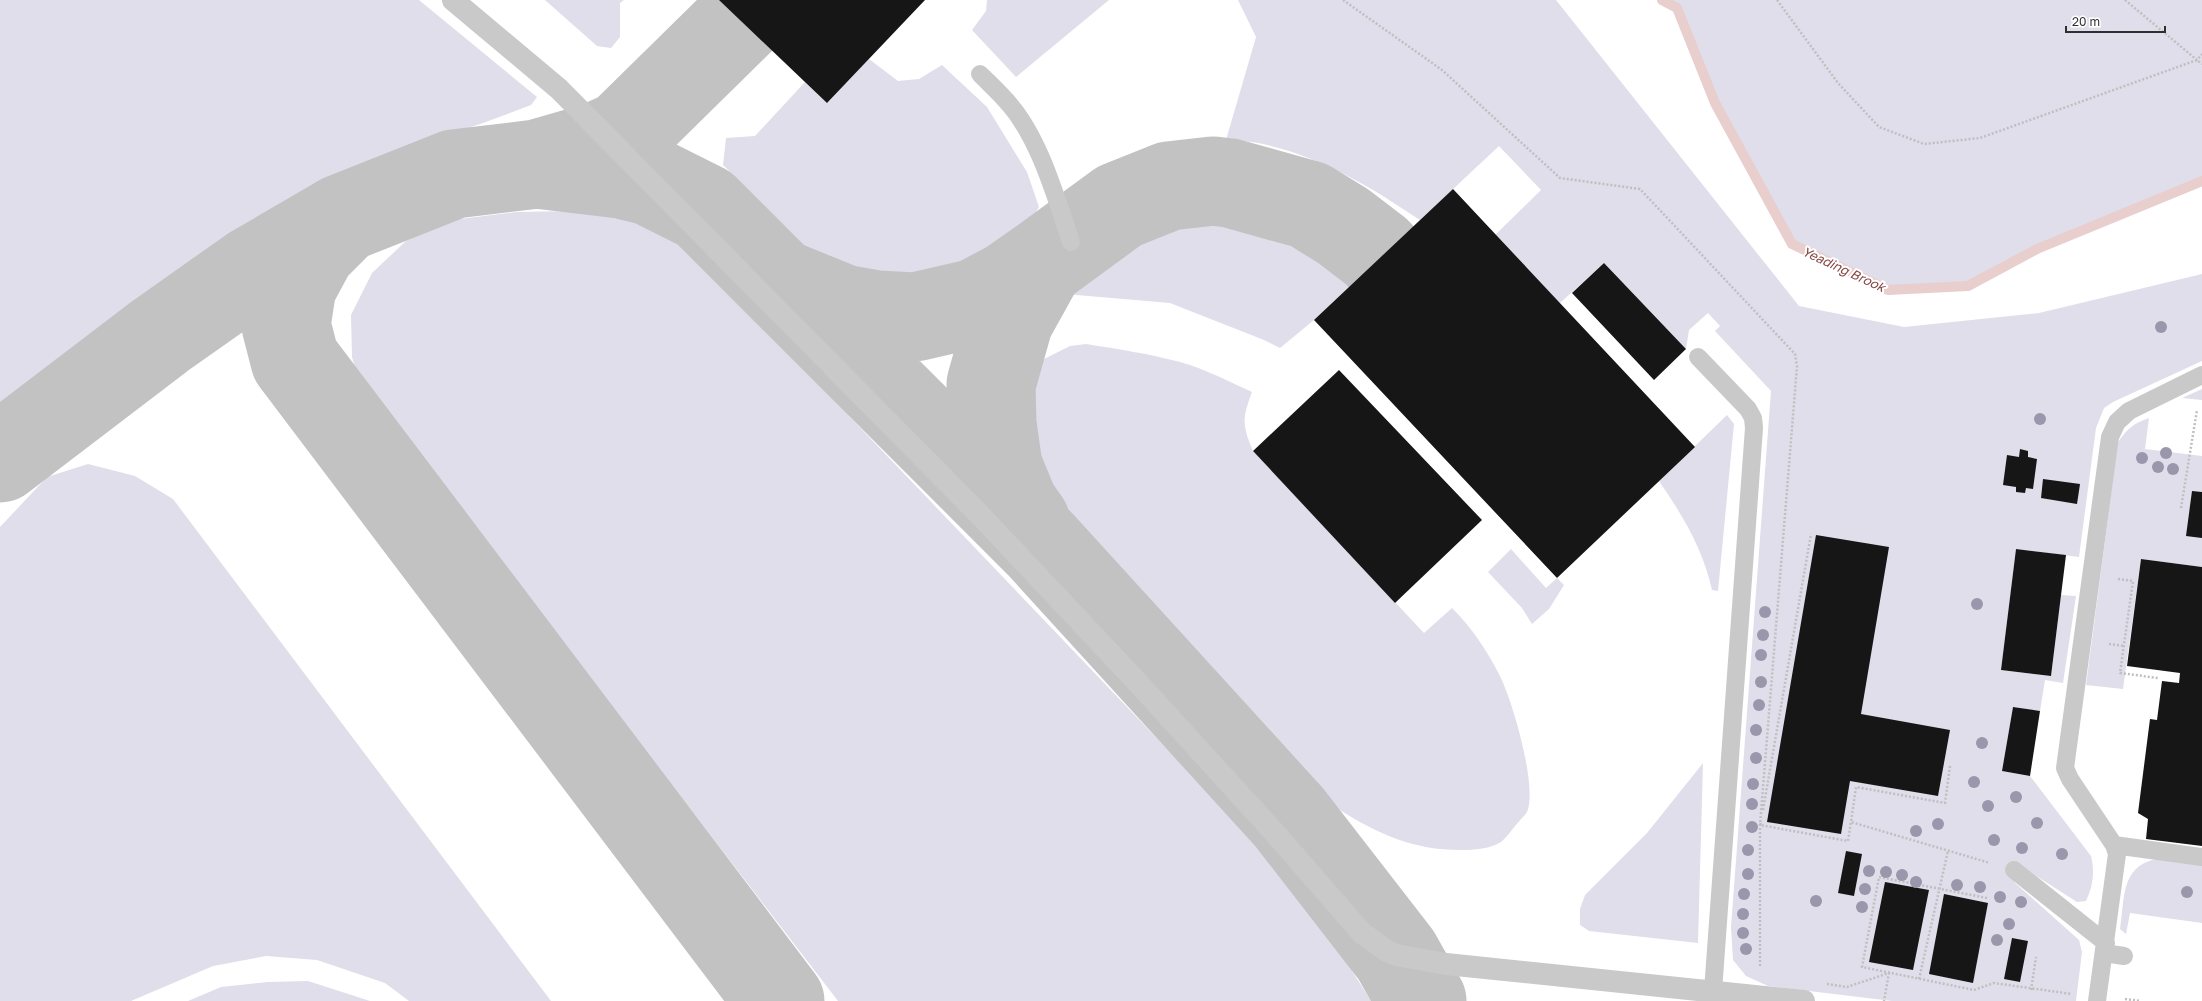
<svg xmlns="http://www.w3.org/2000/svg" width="2202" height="1001" font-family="'Golos Text',sans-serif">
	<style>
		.green { fill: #e0deea }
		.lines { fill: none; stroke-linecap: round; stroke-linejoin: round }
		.stream { stroke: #e8cecc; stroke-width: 10 }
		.taxiway { stroke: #c2c2c2; stroke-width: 89 }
		.building { fill: #161616 }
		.path { stroke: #bfbfbf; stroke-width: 2.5; stroke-dasharray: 2 2; stroke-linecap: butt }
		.service { stroke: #c9c9c9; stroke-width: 18 }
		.minor { stroke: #c9c9c9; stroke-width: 22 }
		.tree { fill: #9a96ab }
		.labels { text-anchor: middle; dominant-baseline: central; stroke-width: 4; stroke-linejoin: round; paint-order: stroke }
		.water-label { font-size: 13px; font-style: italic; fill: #884845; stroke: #fff }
	</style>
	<rect width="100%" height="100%" fill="#fff"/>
	<!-- green -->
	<path class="green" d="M0,0H419L537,97L531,105L483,123L394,152L258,218L0,418Z
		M545,0H624L620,3V37L611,48L597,46Z
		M987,0H1109L1016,77L972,30L986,11Z
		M1238,0H1556L1799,306L1904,327L2039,313L2202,274V361L2113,402L2104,408L2096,428L2079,557L2016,549L2001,670L2051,676L2061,595L2076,596L2063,683L2045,680L2040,711L2013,707L2002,771L2030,776L2091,856C2095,872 2093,886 2086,901L2077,902L2016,863L2014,882L2079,940L2082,952L2076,1001H1892L1768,986L1746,976L1733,960L1731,927L1771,391L1715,331L1720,326L1708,313L1689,330L1686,349L1604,263L1560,303L1495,235L1541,190L1499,146L1420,220C1371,187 1322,157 1263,144C1251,141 1238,141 1226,140L1256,37Z
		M1662,0H2202V181L2037,249L1968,286L1888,290L1792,244L1715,103L1678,8Z
		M869,59L898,81L919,79L942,65L987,107L1027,172L1039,207L1019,241L988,260L934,276L877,277L811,253L723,165L726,138L755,136L805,82L827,103Z
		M572,211L628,216L679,238L1277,864L1349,966L1371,1001H838L358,377L352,357L351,315L372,273L406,241L452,220L517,212Z
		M1229,220C1242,222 1256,223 1269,225C1304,232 1336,252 1365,272L1314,320L1280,348L1264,340L1170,303L1065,294C1100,261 1134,230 1183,222C1198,220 1214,221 1229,220Z
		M1086,344C1118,349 1150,354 1180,362C1205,369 1228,381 1252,392C1242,419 1242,425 1253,451L1424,633L1452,608C1472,628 1486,649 1499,674C1512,699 1538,787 1527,812C1524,817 1518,822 1515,826C1511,831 1506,838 1501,842C1492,848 1476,850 1465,850C1415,851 1380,835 1338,809L1064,516C1058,506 1049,495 1045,484C1028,441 1026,404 1042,360L1070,346Z
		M2202,389V400L2182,398Z
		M1727,415L1734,424L1718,591L1712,590C1703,549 1683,516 1659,481Z
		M2149,418L2145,449L2202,456V567L2141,559L2123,689L2086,685L2118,442C2127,429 2134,423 2149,418Z
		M88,464L135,476L173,499L551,1001H409L385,983L317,960L266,956L213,966L131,1001H0V527L47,477Z
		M1511,549L1546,588L1557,578L1564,585L1549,609L1532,624L1522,608L1488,572Z
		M1703,763L1698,943L1589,931L1580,925V909L1585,895L1647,833Z
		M2156,859L2202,864V923L2130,913L2126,934L2120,929C2125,899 2120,867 2156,859Z
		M308,981L370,1001H188L221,987L268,982Z"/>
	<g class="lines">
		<!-- stream -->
		<path class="stream" d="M1662,0L1677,8L1715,103L1792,244L1888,290L1968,286L2037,249L2202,181"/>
		<!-- taxiway -->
		<path class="taxiway" d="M537,164L596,147L623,135L740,20
			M343,218L312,249L292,286L286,325L295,360L780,1001
			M784,285L843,309L877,315L915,317L976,303L1010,285L1040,264L1119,206L1169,186L1213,181L1230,183L1309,205L1343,226L1377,252L1381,257
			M0,458L160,336L252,271L343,218L454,174L537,164L621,174L650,181L704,208L1041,545L1289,817L1396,955L1422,1001
			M1026,523L1014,506L998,467L992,424L991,384L1009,320L1040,264"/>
	</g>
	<!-- building -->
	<path class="building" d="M719,0H925L827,103Z
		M1453,189L1695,447L1557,578L1314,320Z
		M1604,263L1686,349L1654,380L1572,293Z
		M1339,370L1482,520L1395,603L1253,451Z
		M2020,449L2028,451V457L2037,459L2033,489L2026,488L2025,493L2016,492V487L2003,485L2007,455L2019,457Z
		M2043,479L2080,484L2077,504L2041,498Z
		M2192,491L2202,492V538L2186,536Z
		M1816,535L1889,547L1861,714L1950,730L1938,796L1850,781L1841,834L1767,822Z
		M2016,549L2066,555L2051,676L2001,670Z
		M2141,559L2202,567V846L2146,839L2148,819L2138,813L2150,719L2157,720L2162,681L2179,683L2180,673L2127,666Z
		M2013,707L2040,711L2030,776L2002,771Z
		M1846,851L1862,854L1854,896L1838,893Z
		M1885,882L1929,890L1913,970L1869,962Z
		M1944,894L1988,903L1973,983L1929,974Z
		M2012,938L2028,941L2020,982L2004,979Z"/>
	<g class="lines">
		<!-- path -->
		<path class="path" d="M1343,0L1442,70L1560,178L1640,189L1795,354L1797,366L1760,825V968
			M1777,0L1838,83L1879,127L1924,144L1980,138L2197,60L2202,64
			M2125,0L2197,60L2202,54
			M2181,508L2197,410
			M2118,579L2133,581L2120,673L2158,678
			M2109,644L2124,646
			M1950,766L1945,803L1856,787L1851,822L1990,863
			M1763,810L1811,534
			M1761,823L1760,825L1848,841L1851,822
			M1987,898L1879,877L1862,967L1974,990L1994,983L2072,994
			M1919,979L1948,851
			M1827,984L1847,987L1889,973L1884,1001
			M2031,990L2036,957
			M2125,999L2140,1001"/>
		<!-- service -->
		<path class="service" d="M980,74C990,84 1001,94 1010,105C1040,140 1056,198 1071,242
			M1698,357L1748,409L1753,418L1754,428L1713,991
			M2114,845L2202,857
			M2014,870L2106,943
			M2104,953L2124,956
			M2097,1001L2117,854L2114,845L2070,779L2065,768L2110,437L2117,422L2129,411L2202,375"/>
		<!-- minor -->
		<path class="minor" d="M453,0L559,89L979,514L1139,684L1273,831L1362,933L1387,951L1396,955L1446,964L1804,1001"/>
	</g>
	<!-- trees -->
	<g class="tree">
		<circle cx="2161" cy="327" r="6"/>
		<circle cx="2040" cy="419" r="6"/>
		<circle cx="2166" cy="453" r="6"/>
		<circle cx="2142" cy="458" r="6"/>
		<circle cx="2158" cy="467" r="6"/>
		<circle cx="2173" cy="469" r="6"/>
		<circle cx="1977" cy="604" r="6"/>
		<circle cx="1765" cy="612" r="6"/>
		<circle cx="1763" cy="635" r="6"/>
		<circle cx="1761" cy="655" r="6"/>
		<circle cx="1761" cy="682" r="6"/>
		<circle cx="1759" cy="705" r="6"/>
		<circle cx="1756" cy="730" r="6"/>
		<circle cx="1982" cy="743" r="6"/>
		<circle cx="1756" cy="758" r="6"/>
		<circle cx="1974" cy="782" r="6"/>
		<circle cx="1753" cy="784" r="6"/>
		<circle cx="2016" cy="797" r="6"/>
		<circle cx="1752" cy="804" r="6"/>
		<circle cx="1988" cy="806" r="6"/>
		<circle cx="2037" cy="823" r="6"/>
		<circle cx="1938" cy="824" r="6"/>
		<circle cx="1752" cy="827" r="6"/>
		<circle cx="1916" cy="831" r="6"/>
		<circle cx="1994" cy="840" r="6"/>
		<circle cx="2022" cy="848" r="6"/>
		<circle cx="1748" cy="850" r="6"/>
		<circle cx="2062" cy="854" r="6"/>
		<circle cx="1869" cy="871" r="6"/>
		<circle cx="1886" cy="872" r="6"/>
		<circle cx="1748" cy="874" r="6"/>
		<circle cx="1902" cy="875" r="6"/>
		<circle cx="1916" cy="882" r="6"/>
		<circle cx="1957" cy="885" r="6"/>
		<circle cx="1980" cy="887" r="6"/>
		<circle cx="1865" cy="889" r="6"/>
		<circle cx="2187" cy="892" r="6"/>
		<circle cx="1744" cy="894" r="6"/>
		<circle cx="2000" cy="897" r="6"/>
		<circle cx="1816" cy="901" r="6"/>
		<circle cx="2021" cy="902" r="6"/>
		<circle cx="1862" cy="907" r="6"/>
		<circle cx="1743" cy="914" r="6"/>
		<circle cx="2009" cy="924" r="6"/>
		<circle cx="1743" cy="933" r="6"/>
		<circle cx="1997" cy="940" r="6"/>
		<circle cx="1746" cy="949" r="6"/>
	</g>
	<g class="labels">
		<!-- water labels -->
		<g class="water-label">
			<text transform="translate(1844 269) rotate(25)">Yeading Brook</text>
		</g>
	</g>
	<!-- scale -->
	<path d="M2066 26v6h99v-6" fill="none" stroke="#2f2f2f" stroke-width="2"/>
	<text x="2072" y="26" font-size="12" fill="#2f2f2f" stroke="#ffffff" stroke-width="3" paint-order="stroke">20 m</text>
</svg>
